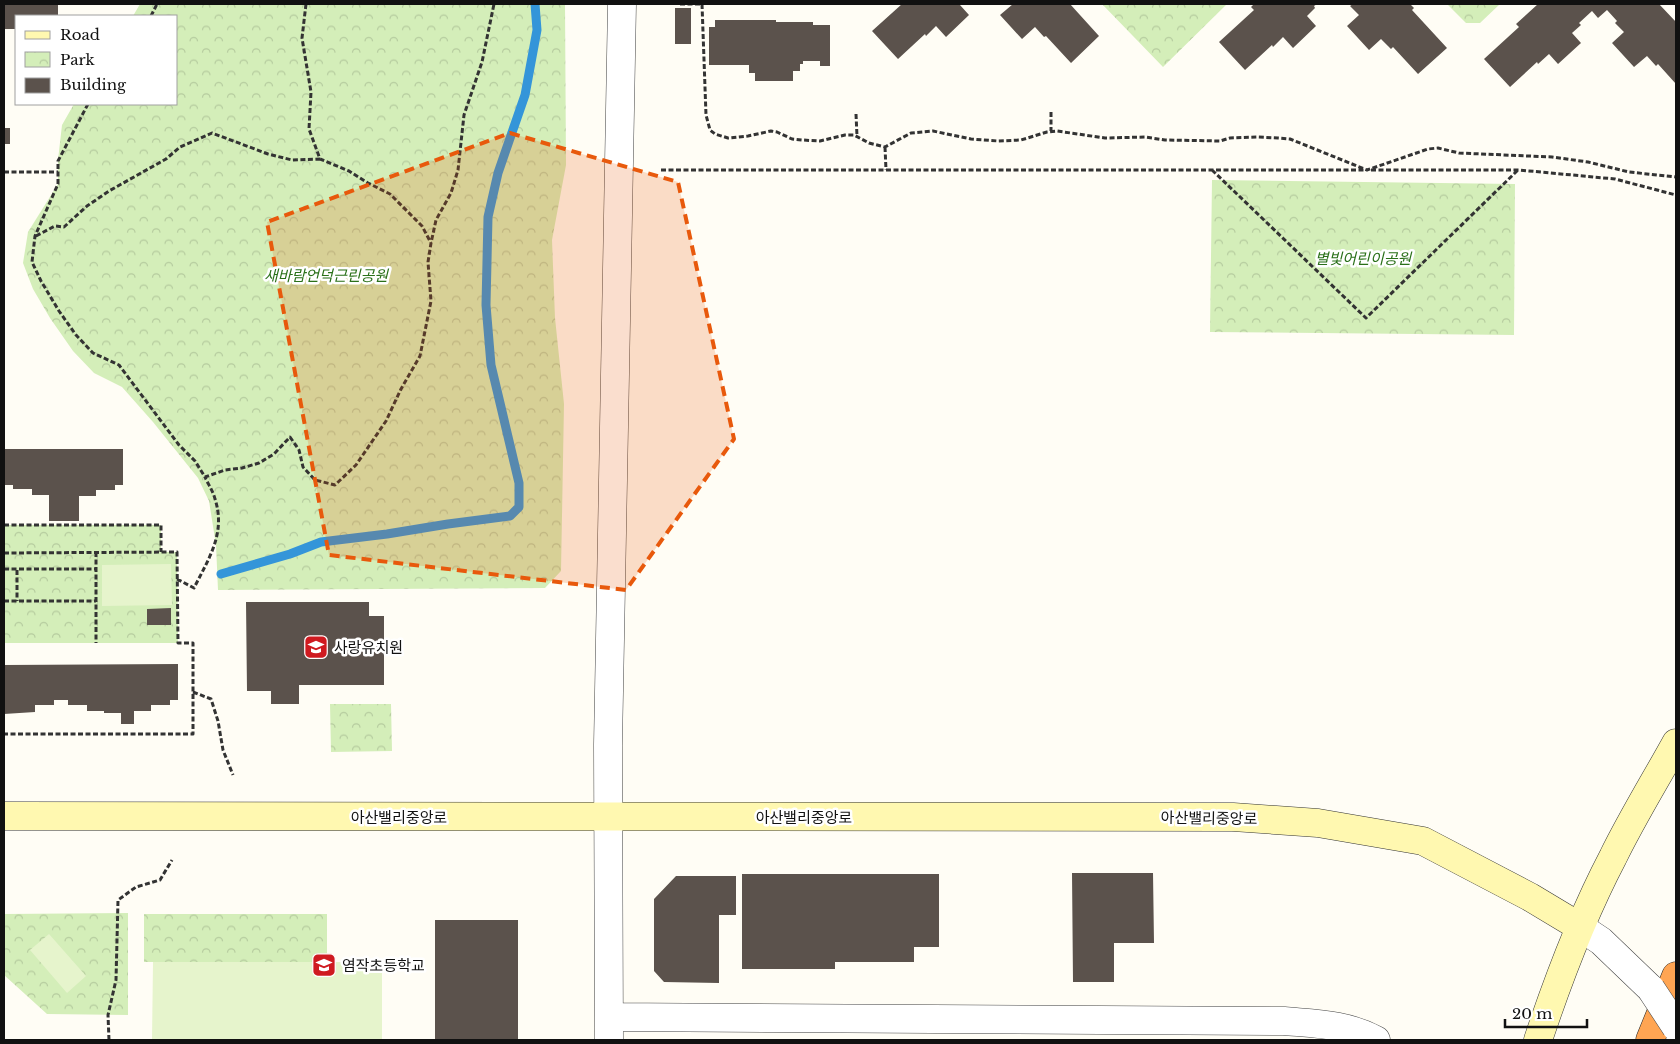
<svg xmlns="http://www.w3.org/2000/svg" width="1680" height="1044" font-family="'Libre Baskerville','Noto Sans KR',serif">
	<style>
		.park { fill: url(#park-crowns) }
		.pitch { fill: #e6f4cc }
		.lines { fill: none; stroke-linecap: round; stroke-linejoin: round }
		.stream { stroke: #3495d9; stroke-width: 9 }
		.building { fill: #5b524c }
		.street-casing { stroke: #444; stroke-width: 29 }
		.secondary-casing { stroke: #333; stroke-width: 29 }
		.highway-casing { stroke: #222; stroke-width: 29 }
		.path { stroke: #333; stroke-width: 3; stroke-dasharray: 5 2.5; stroke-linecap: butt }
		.street { stroke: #fff; stroke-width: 28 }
		.secondary { stroke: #fff8b0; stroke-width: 28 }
		.highway { stroke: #ffa553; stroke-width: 28 }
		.street-bridge-casing { stroke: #444; stroke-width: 29; stroke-linecap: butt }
		.street-bridge { stroke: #fff; stroke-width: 28 }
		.marked { fill: #e8590c; fill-opacity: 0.2; stroke: #e8590c; stroke-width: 4; stroke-dasharray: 10 6; stroke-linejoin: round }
		.labels { text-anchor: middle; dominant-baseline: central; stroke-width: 5; stroke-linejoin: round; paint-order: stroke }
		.park-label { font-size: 15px; font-style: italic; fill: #2a7019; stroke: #fff }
		.poi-label { font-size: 15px; fill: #111; stroke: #fff; text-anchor: start }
		.street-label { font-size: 15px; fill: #111; stroke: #fff }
	</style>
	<defs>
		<pattern id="park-crowns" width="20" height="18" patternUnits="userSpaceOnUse" patternTransform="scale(1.25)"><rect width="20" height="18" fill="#d4eeb9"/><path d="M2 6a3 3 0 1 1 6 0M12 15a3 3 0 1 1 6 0" fill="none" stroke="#b5cb9e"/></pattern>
	</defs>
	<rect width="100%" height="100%" fill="#fffdf5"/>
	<!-- park -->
	<path class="park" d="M140,4H565L566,165L552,240L555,318L564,404L561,571L545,588L218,590L216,545L209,501L198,478L153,422L122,387L94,373L73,351L50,318L33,289L23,263L28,232L58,184V160L62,125L74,104H176V16H133Z
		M1102,4H1227L1163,67Z
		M1447,4H1500L1480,23H1466Z
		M1212,180L1515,184L1514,335L1210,332Z
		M4,525H161V552H177L178,643H4Z
		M330,704H391L392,751L331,752Z
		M128,913V1015L47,1014L4,975V914Z
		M144,914H327V962H144Z"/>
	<!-- pitch -->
	<path class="pitch" d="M171,564L172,605L102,606V565Z
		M49,934L86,976L67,993L30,950Z
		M153,962H382V1040H152Z"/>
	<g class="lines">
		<!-- stream -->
		<path class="stream" d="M221,574L290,554L321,542L387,534L448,524L510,516L519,507V483L491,365L486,305L488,217L498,173L525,95L537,30L535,4"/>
	</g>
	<!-- building -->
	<path class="building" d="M4,4H58V16H16V29H4Z
		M902,4H961L960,5L969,15L946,37L936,26L926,36L925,34L898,59L872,31Z
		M1013,4H1070L1099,36L1071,63L1046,36L1044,37L1035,27L1022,39L1000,15Z
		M1254,4H1317L1314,6L1315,8L1307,16L1316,26L1293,48L1283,37L1273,47L1272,45L1245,70L1219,42L1254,10L1251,7Z
		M1353,4H1410L1414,8L1412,10L1447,48L1418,74L1393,47L1391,49L1381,39L1369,50L1347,26L1359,15L1350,6Z
		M1538,4H1659L1676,22V84L1658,64L1656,66L1647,56L1634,67L1612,43L1624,32L1615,23L1617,21L1607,10L1598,18L1592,11L1579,23L1581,25L1572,33L1581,43L1558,64L1549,54L1538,64L1537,62L1510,87L1484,59L1519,27L1516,24Z
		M675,8H691V44H675Z
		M715,20H776V22H813V25H830V66H820V61H803V64H800V71H793V81H755V73H749V65H709V27H715Z
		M4,128H10V144H4Z
		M4,449H123V485H115V490H96V496H79V521H49V495H32V489H13V485H4Z
		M246,602H369V616H384V685H299V704H271V691H247Z
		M171,608V625H147V609Z
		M178,664V700H170V705H151V711H134V724H121V713H104V711H87V705H68V700H54V705H35V712L4,714V665Z
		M1072,873H1153L1154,943H1114V982H1073Z
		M742,874H939V947H914V962H835V969H742Z
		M676,876H736V915H719V983L664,982L654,971V899Z
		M435,920H518V1040H435Z"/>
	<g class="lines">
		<!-- street casing -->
		<g class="street-casing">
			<path id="street" d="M1580,927L1601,941L1651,989
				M609,1017L1284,1021C1317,1024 1346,1024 1376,1040
				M609,1040L608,745L622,4"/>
		</g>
		<!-- secondary casing -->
		<g class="secondary-casing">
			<path id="secondary" d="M4,816L1233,817L1318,823L1423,841L1530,897L1580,927
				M1538,1040C1559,977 1582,916 1613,857C1632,818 1655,781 1676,743"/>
		</g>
		<!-- highway casing -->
		<g class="highway-casing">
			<path id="highway" d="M1650,1040L1676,976"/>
		</g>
		<!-- path -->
		<path class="path" d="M306,4L302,38L311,92L309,129L320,159L349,171L368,183L390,194L422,226L431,243
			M680,4H702
			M702,4L706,115L710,130L715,134L728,138L748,136L771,131L777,132L792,139L802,140L820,141L845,135H854L869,143L885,147L911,133L933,131L971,139L998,141L1021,140L1047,132L1057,131L1105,138L1145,137L1165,140L1220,141L1230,138L1258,137L1278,138L1290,139L1367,170L1428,149L1438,148L1459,153L1552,157L1588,162L1629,172L1676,177
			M151,16L157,4
			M88,104L58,161V184L35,236L32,262L41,281L59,311L76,335L93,353L119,365L179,445L195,461L205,477L225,470L242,468L259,463L274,454L290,437L299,450L303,467L315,480L335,485L356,465L386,421L401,389L420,356L431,301L428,262L431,243L436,220L451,193L458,170L464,115L482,62L494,4
			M1051,112V131
			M856,114L857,136
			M885,147L886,170
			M661,170H1365
			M1212,170L1366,318L1518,170
			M1371,170H1519L1615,179L1676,195
			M4,172H58
			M36,236L55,226L64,227L87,206L109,191L166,159L180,147L212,133L268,154L292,160L320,159
			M4,525H161V552
			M96,552V643
			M4,553L177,552L178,643H193V734H4
			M4,569H96
			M17,570V601
			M177,579L194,588C209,558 226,533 215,499C213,491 208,484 205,477
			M4,601H96
			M193,692L211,699L218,721L223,750L233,775
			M109,1040L108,1015L116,980L118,900L136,887L160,880L172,860"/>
		<!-- street -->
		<use href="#street" class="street"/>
		<!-- secondary -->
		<use href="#secondary" class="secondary"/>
		<!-- highway -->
		<use href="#highway" class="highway"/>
		<!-- street-bridge casing -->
		<g class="street-bridge-casing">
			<path id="street-bridge" d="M1651,989L1676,1027"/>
		</g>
		<!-- street-bridge -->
		<use href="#street-bridge" class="street-bridge"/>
	</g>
	<!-- marked area -->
	<path class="marked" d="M510,133L678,182L734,439L626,590L329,555L267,222Z"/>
	<!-- icons -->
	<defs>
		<g id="school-square" transform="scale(1.25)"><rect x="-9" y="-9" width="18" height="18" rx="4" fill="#cf1a20" stroke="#fff"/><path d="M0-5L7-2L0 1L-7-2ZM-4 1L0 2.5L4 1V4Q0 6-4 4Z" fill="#fff"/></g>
	</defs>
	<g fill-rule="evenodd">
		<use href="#school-square" x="316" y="647"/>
		<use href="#school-square" x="324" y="965"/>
	</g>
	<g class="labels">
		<!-- park labels -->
		<g class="park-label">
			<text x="1363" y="258">별빛어린이공원</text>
			<text x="326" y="275">새바람언덕근린공원</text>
		</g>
		<!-- poi labels -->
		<g class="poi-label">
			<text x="334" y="647">사랑유치원</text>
			<text x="342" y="965">염작초등학교</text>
		</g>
		<!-- street labels -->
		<g class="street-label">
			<text x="399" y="817">아산밸리중앙로</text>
			<text x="804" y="817">아산밸리중앙로</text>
			<text transform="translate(1209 818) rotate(1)">아산밸리중앙로</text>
		</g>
	</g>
	<!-- border -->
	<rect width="1680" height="1044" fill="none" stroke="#111111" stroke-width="10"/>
	<!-- legend -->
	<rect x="15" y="15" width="162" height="90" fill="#ffffff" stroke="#a0a0a0"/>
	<rect x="25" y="31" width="25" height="8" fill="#fff8b0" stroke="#a0a0a0"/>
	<text x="60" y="40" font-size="15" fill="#111111">Road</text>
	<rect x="25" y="52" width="25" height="15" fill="url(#park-crowns)" stroke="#a0a0a0"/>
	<text x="60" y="65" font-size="15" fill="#111111">Park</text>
	<rect x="25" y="78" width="25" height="15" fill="#5b524c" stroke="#a0a0a0"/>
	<text x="60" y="90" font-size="15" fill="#111111">Building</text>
	<!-- scale -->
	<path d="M1505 1019v8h82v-8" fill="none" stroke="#111111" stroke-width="2.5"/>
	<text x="1512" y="1019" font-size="15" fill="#111111" stroke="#ffffff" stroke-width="4" paint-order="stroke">20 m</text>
</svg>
